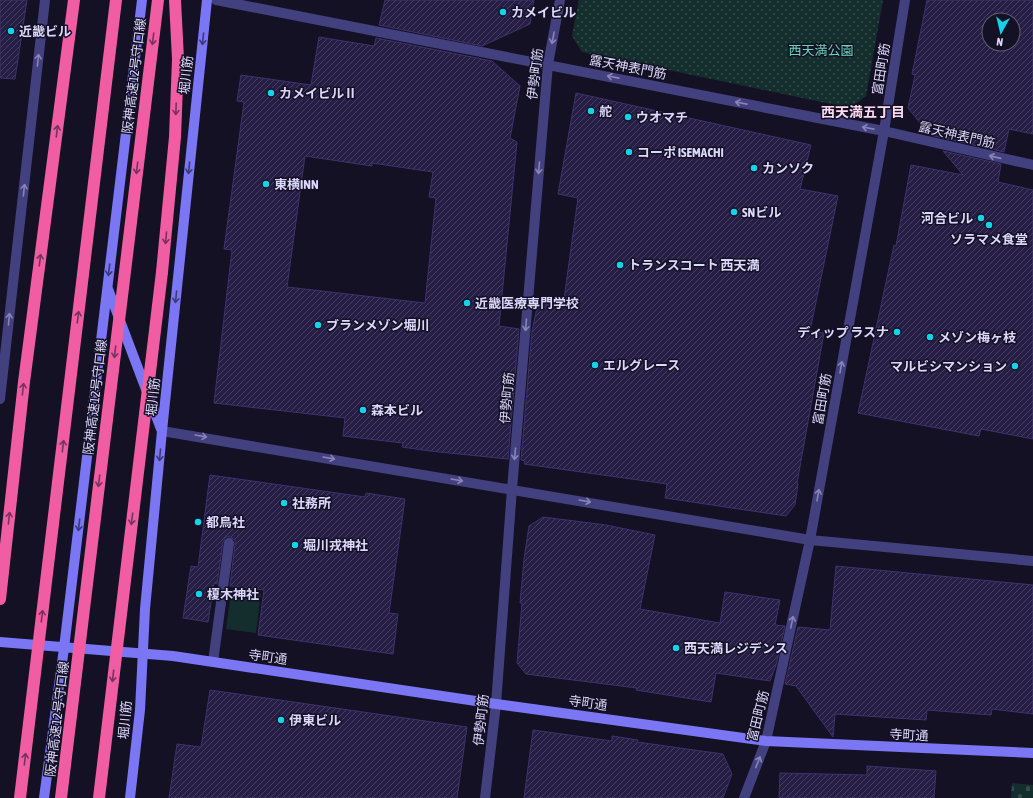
<svg xmlns="http://www.w3.org/2000/svg" width="1033" height="798" font-family="'Asap Condensed','Noto Sans JP',sans-serif">
	<style>
		.grass { fill: #142e2d }
		.cemetery { fill: url(#cemetery-stones) }
		.park { fill: url(#park-dots) }
		.building { fill: url(#building-hatch); stroke: #3e326e; fill-rule: evenodd }
		.lines { fill: none; stroke-linecap: round; stroke-linejoin: round }
		.lane { stroke: #43407f; stroke-width: 10 }
		.street { stroke: #43407f; stroke-width: 10 }
		.secondary { stroke: #7a76f4; stroke-width: 10 }
		.highway { stroke: #f15da3; stroke-width: 12 }
		.highway-bridge { stroke: #f15da3; stroke-width: 12 }
		.oneway { stroke: #8884b7 }
		.oneway2 { stroke: #77335d }
		.oneway3 { stroke: #3d3977 }
		.poi-dot { fill: #14d4eb; stroke: #141124; stroke-width: 1.5 }
		.labels { text-anchor: middle; dominant-baseline: central; stroke-width: 3; stroke-linejoin: round; paint-order: stroke }
		.poi-label { font-size: 13px; font-weight: bold; fill: #dcd7fc; stroke: #141124; text-anchor: start }
		.park-label { font-size: 13px; fill: #69d6bb; stroke: #141124 }
		.street-label { font-size: 13px; fill: #dcd7fc; stroke: #141124 }
		.neighbourhood-label { font-size: 14px; font-weight: bold; fill: #fcd9ef; stroke: #141124 }
	</style>
	<defs>
		<pattern id="cemetery-stones" width="16" height="16" patternUnits="userSpaceOnUse"><rect width="16" height="16" fill="#142e2d"/><path d="M2 7V4a2 2 0 0 1 4 0v3zM10 15v-3a2 2 0 0 1 4 0v3z" fill="#364c4c"/></pattern>
		<pattern id="park-dots" width="8" height="8" patternUnits="userSpaceOnUse"><rect width="8" height="8" fill="#142e2d"/><path d="M2 2h.1M6 6h.1" fill="none" stroke="#364c4c" stroke-width="1.8" stroke-linecap="round"/></pattern>
		<pattern id="building-hatch" width="6" height="6" patternUnits="userSpaceOnUse"><rect width="6" height="6" fill="#261e44"/><path d="M-1 1l2-2M0 6l6-6M5 7l2-2" fill="none" stroke="#453e60"/></pattern>
	</defs>
	<rect width="100%" height="100%" fill="#141124"/>
	<!-- grass -->
	<path class="grass" d="M235,589L261,593L256,633L226,629L231,592Z"/>
	<!-- cemetery -->
	<path class="cemetery" d="M1012,783L1033,785V798H1011Z"/>
	<!-- park -->
	<path class="park" d="M579,0H883L866,96L850,108L582,52L572,36Z"/>
	<!-- building -->
	<path class="building" d="M0,0H27L15,79L0,78Z
		M385,0H534L530,24L482,46L379,25Z
		M927,0H1033V134L1009,129L1004,152L930,135L908,108L915,75L912,74ZM989,20H1013V44H989Z
		M319,37L374,46L376,38L492,61L520,86L510,138L517,142L499,326L519,329L508,459L430,451L402,447L403,443L343,436L345,418L214,403L232,250L224,249L244,102L237,101L241,75L311,85ZM305,156L372,166V163L433,172L429,197L436,198L425,303L287,287Z
		M576,93L811,145L800,189L838,196L810,331L824,333L797,483L798,484L795,505L786,516L665,498L667,484L524,464L525,461L521,460L532,331L538,303L563,306L578,198L558,194Z
		M943,151L1001,164L998,182L1033,190V439L981,429L979,436L858,413L894,245L896,246L911,165L963,175Z
		M210,475L365,497L366,493L405,499L389,613L398,614L393,654L258,635L264,590L230,586L235,544V540L230,537H226L223,542L217,584L214,583L208,622L183,618L191,566L198,567Z
		M543,517L606,525L655,535L640,609L720,623L725,592L780,600L775,625L785,626L776,665L770,681L716,673L711,702L636,690L637,688L526,674L517,663L522,603H520L524,559L529,526Z
		M836,566L1033,585V714L992,709L991,715L927,710L926,720L835,714L833,737L796,686L785,684L798,627L830,630Z
		M210,690L467,727L457,798H169L177,744L201,747Z
		M533,730L612,741V736L638,740L637,742L723,754L732,774L723,798H524Z
		M867,766L936,771L934,798H779L780,773L867,775Z"/>
	<g class="lines">
		<!-- lane -->
		<path class="lane" d="M213,662L229,543"/>
		<!-- street -->
		<path class="street" d="M216,0L884,131L1033,165
			M0,399L45,0
			M162,431L810,540L1033,561
			M485,798L496,704L512,489L548,64L560,0
			M744,798L766,741L810,540L884,131L905,0"/>
		<!-- secondary -->
		<path class="secondary" d="M108,289L161,429
			M0,642L173,656L496,704L766,741L1033,753
			M44,798L64,648L142,0
			M130,798L140,710L145,609L162,431L207,0"/>
		<!-- highway -->
		<path class="highway" d="M162,272L175,137L178,59L175,0
			M0,599L24,382L74,0"/>
		<!-- highway-bridge -->
		<path class="highway-bridge" d="M20,798L116,0
			M61,798L158,0
			M99,798L162,272"/>
	</g>
	<!-- one-way arrows -->
	<defs><path id="oneway-shaft" d="M-6 0H5M1.5-3L5.5 0L1.5 3" fill="none" stroke-width="1.6" stroke-linecap="round" stroke-linejoin="round"/></defs>
	<g class="oneway">
		<use href="#oneway-shaft" transform="translate(553 38) rotate(101)"/>
		<use href="#oneway-shaft" transform="translate(38 60) rotate(-84)"/>
		<use href="#oneway-shaft" transform="translate(613 77) rotate(-169)"/>
		<use href="#oneway-shaft" transform="translate(741 103) rotate(-169)"/>
		<use href="#oneway-shaft" transform="translate(868 128) rotate(-169)"/>
		<use href="#oneway-shaft" transform="translate(995 157) rotate(-167)"/>
		<use href="#oneway-shaft" transform="translate(539 168) rotate(95)"/>
		<use href="#oneway-shaft" transform="translate(24 190) rotate(-84)"/>
		<use href="#oneway-shaft" transform="translate(9 319) rotate(-84)"/>
		<use href="#oneway-shaft" transform="translate(526 325) rotate(95)"/>
		<use href="#oneway-shaft" transform="translate(841 367) rotate(-80)"/>
		<use href="#oneway-shaft" transform="translate(201 436) rotate(10)"/>
		<use href="#oneway-shaft" transform="translate(515 454) rotate(95)"/>
		<use href="#oneway-shaft" transform="translate(329 458) rotate(10)"/>
		<use href="#oneway-shaft" transform="translate(457 480) rotate(10)"/>
		<use href="#oneway-shaft" transform="translate(818 495) rotate(-80)"/>
		<use href="#oneway-shaft" transform="translate(585 501) rotate(10)"/>
		<use href="#oneway-shaft" transform="translate(792 622) rotate(-78)"/>
		<use href="#oneway-shaft" transform="translate(758 762) rotate(-68)"/>
	</g>
	<g class="oneway2">
		<use href="#oneway-shaft" transform="translate(153 39) rotate(97)"/>
		<use href="#oneway-shaft" transform="translate(176 109) rotate(92)"/>
		<use href="#oneway-shaft" transform="translate(57 131) rotate(-83)"/>
		<use href="#oneway-shaft" transform="translate(137 168) rotate(97)"/>
		<use href="#oneway-shaft" transform="translate(166 238) rotate(95)"/>
		<use href="#oneway-shaft" transform="translate(40 260) rotate(-83)"/>
		<use href="#oneway-shaft" transform="translate(78 317) rotate(-83)"/>
		<use href="#oneway-shaft" transform="translate(115 352) rotate(97)"/>
		<use href="#oneway-shaft" transform="translate(23 389) rotate(-84)"/>
		<use href="#oneway-shaft" transform="translate(63 446) rotate(-83)"/>
		<use href="#oneway-shaft" transform="translate(99 481) rotate(97)"/>
		<use href="#oneway-shaft" transform="translate(9 518) rotate(-84)"/>
		<use href="#oneway-shaft" transform="translate(132 519) rotate(97)"/>
		<use href="#oneway-shaft" transform="translate(42 616) rotate(-83)"/>
		<use href="#oneway-shaft" transform="translate(113 676) rotate(97)"/>
		<use href="#oneway-shaft" transform="translate(25 759) rotate(-83)"/>
	</g>
	<g class="oneway3">
		<use href="#oneway-shaft" transform="translate(203 39) rotate(96)"/>
		<use href="#oneway-shaft" transform="translate(189 168) rotate(96)"/>
		<use href="#oneway-shaft" transform="translate(109 270) rotate(97)"/>
		<use href="#oneway-shaft" transform="translate(176 297) rotate(96)"/>
		<use href="#oneway-shaft" transform="translate(160 455) rotate(95)"/>
		<use href="#oneway-shaft" transform="translate(79 525) rotate(97)"/>
	</g>
	<!-- markers -->
	<g class="poi-dot">
		<circle cx="503" cy="12" r="4"/>
		<circle cx="11" cy="31" r="4"/>
		<circle cx="271" cy="93" r="4"/>
		<circle cx="591" cy="111" r="4"/>
		<circle cx="628" cy="117" r="4"/>
		<circle cx="629" cy="152" r="4"/>
		<circle cx="754" cy="168" r="4"/>
		<circle cx="266" cy="184" r="4"/>
		<circle cx="734" cy="212" r="4"/>
		<circle cx="981" cy="218" r="4"/>
		<circle cx="989" cy="225" r="4"/>
		<circle cx="620" cy="265" r="4"/>
		<circle cx="467" cy="303" r="4"/>
		<circle cx="318" cy="325" r="4"/>
		<circle cx="897" cy="332" r="4"/>
		<circle cx="930" cy="337" r="4"/>
		<circle cx="595" cy="365" r="4"/>
		<circle cx="1015" cy="366" r="4"/>
		<circle cx="363" cy="410" r="4"/>
		<circle cx="284" cy="503" r="4"/>
		<circle cx="198" cy="522" r="4"/>
		<circle cx="295" cy="545" r="4"/>
		<circle cx="199" cy="594" r="4"/>
		<circle cx="676" cy="648" r="4"/>
		<circle cx="281" cy="720" r="4"/>
	</g>
	<g class="labels">
		<!-- poi labels -->
		<g class="poi-label">
			<text x="511" y="12">カメイビル</text>
			<text x="19" y="31">近畿ビル</text>
			<text x="279" y="93">カメイビルⅡ</text>
			<text x="599" y="111">舵</text>
			<text x="636" y="117">ウオマチ</text>
			<text x="637" y="152">コーポ ISEMACHI</text>
			<text x="762" y="168">カンソク</text>
			<text x="274" y="184">東横INN</text>
			<text x="742" y="212">SNビル</text>
			<text x="973" y="218" text-anchor="end">河合ビル</text>
			<text x="989" y="239" text-anchor="middle">ソラマメ食堂</text>
			<text x="628" y="265">トランスコート 西天満</text>
			<text x="475" y="303">近畿医療専門学校</text>
			<text x="326" y="325">ブランメゾン堀川</text>
			<text x="889" y="332" text-anchor="end">ディップ ラスナ</text>
			<text x="938" y="337">メゾン梅ヶ枝</text>
			<text x="603" y="365">エルグレース</text>
			<text x="1007" y="366" text-anchor="end">マルビシマンション</text>
			<text x="371" y="410">森本ビル</text>
			<text x="292" y="503">社務所</text>
			<text x="206" y="522">都鳥社</text>
			<text x="303" y="545">堀川戎神社</text>
			<text x="207" y="594">榎木神社</text>
			<text x="684" y="648">西天満レジデンス</text>
			<text x="289" y="720">伊東ビル</text>
		</g>
		<!-- park labels -->
		<g class="park-label">
			<text x="821" y="50">西天満公園</text>
		</g>
		<!-- street labels -->
		<g class="street-label">
			<text transform="translate(628 67) rotate(11)">露天神表門筋</text>
			<text transform="translate(881 69) rotate(-81)">富田町筋</text>
			<text transform="translate(535 74) rotate(-83)">伊勢町筋</text>
			<text transform="translate(186 75) rotate(-84)">堀川筋</text>
			<text transform="translate(134 76) rotate(-83)">阪神高速12号守口線</text>
			<text transform="translate(957 135) rotate(13)">露天神表門筋</text>
			<text transform="translate(95 397) rotate(-83)">阪神高速12号守口線</text>
			<text transform="translate(153 397) rotate(-84)">堀川筋</text>
			<text transform="translate(507 398) rotate(-85)">伊勢町筋</text>
			<text transform="translate(822 399) rotate(-80)">富田町筋</text>
			<text transform="translate(268 657) rotate(8)">寺町通</text>
			<text transform="translate(588 703) rotate(8)">寺町通</text>
			<text transform="translate(758 716) rotate(-76)">富田町筋</text>
			<text transform="translate(57 719) rotate(-83)">阪神高速12号守口線</text>
			<text transform="translate(125 720) rotate(-85)">堀川筋</text>
			<text transform="translate(481 720) rotate(-84)">伊勢町筋</text>
			<text transform="translate(909 735) rotate(3)">寺町通</text>
		</g>
		<!-- neighbourhood labels -->
		<g class="neighbourhood-label">
			<text x="863" y="112">西天満五丁目</text>
		</g>
	</g>
	<!-- north arrow -->
	<g transform="translate(1001 32) rotate(188)"><circle r="19" fill="#141124" stroke="#64607a"/>
	<path d="M0-3L7 15L0 10L-7 15Z" fill="#14d4eb"/>
	<text y="-6" font-size="11" font-weight="bold" text-anchor="middle" fill="#dcd7fc">N</text>
	</g>
</svg>
